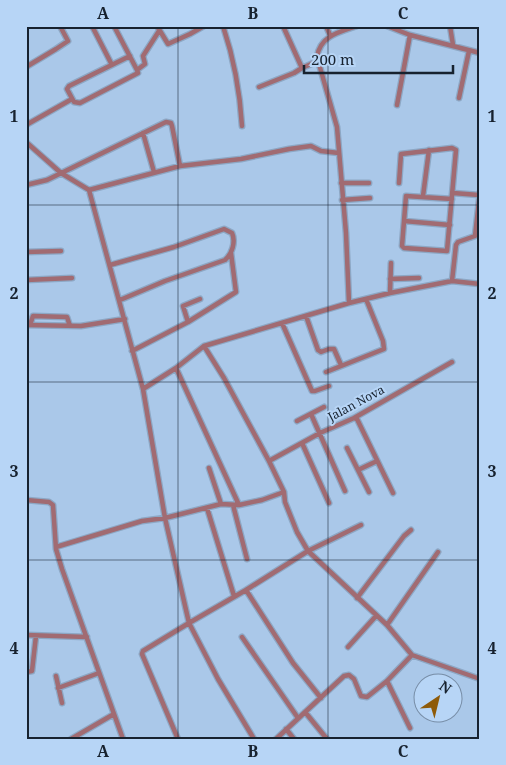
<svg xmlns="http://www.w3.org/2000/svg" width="506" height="765" font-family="'Noto Serif',serif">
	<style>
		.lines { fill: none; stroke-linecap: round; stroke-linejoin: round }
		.street-casing { stroke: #8da7c4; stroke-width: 7 }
		.street { stroke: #a16b72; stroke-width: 4.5 }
		.grid { fill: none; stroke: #17222f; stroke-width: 1; stroke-opacity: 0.55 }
		.labels { text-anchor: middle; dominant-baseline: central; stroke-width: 4; stroke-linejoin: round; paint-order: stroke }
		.street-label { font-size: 12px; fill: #17222f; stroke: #b7d5f6 }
		.neatline { fill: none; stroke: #17222f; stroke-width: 2 }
		.grid-label { font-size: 16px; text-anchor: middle; font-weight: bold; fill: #17222f }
	</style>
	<rect width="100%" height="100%" fill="#aac8e9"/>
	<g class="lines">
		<!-- street casing -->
		<g class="street-casing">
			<path id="street" d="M92,26L112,65
				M114,26L137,70
				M157,26L168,44L190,34L204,26
				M223,26C234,59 240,92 242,126
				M283,26L302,68L318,61
				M326,26L330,35
				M387,26L410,35L480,53
				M450,26L453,45
				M130,56L69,86L67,89L74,102L80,103L138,73L137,70L145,64L143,56L159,31
				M26,67L56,49L68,41L60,26
				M259,87L294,73L302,68
				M459,98L469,51
				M397,105L410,35
				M26,125L72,99
				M143,133L154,172
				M26,142L61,173L89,190L143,389L165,518L189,623L143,651L142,654L178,739
				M341,183H369
				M399,183L401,154L452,148L456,150L447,251L404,248L402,246L406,196L452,199
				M26,185L47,180L166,122L171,123L172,126L180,166
				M89,190L180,166L241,159L289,149L311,146L321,151L339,153
				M453,193L479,195
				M423,196L429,150
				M342,200L370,198
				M404,221L450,225
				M26,252L61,251
				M110,265L174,247L224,229L232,233C236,242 232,254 225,260L165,281L120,300
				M390,279L419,278
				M26,280L72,278
				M452,281L456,245L458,242L475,236L480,192
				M390,293L391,263
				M349,303L346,233L337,127L317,57C320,36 339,32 357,26
				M306,316L318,350L321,352L329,349H334L341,365
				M188,322L236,292L231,253
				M282,323L312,391H315L329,386
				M26,325L81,326L125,319
				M30,325L33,316L67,317L70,326
				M204,346L224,378L269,461L284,492L285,502L297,532L308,551L387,625L412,655L480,679
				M132,351L188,322L183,306L200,299
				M176,368L239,505
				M326,372L384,349L383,341L366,299
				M143,389L176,368L204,346L349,303L390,293L452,281L480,284
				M311,414L345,491
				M354,418L357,419L393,493
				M297,421L324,407
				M302,443L329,503
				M347,448L369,492
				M269,461L320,433L354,418L452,362
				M209,468L221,504
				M358,470L377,461
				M26,500L49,502L53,505L56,549L62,569L123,739
				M233,505L247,559
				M207,508L234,596
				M56,547L142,521L165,518L221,504L239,505L262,500L284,492
				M246,590L293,663L321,698
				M357,598L404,536L411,530
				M387,625L438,552
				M26,635L87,637
				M242,637L298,718
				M348,647L376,616
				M26,672L32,671L36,636
				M56,676L62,703
				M387,681L410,728
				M58,688L99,673
				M305,712L327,739
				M286,729L294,739
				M71,739L114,714
				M254,739L218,679L189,623L246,590L308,551L361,525
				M276,739L344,676L349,675L354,679L361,696L367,697L387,681L412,655"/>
		</g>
		<!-- street -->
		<use href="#street" class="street"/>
	</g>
	<!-- grid -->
	<path class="grid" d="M178,26V739M328,26V739M26,205H480M26,382H480M26,560H480"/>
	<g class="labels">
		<!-- street labels -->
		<g class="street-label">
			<text transform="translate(356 403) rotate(-28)">Jalan Nova</text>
		</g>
	</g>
	<!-- border -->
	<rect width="506" height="765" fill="none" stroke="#b7d5f6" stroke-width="55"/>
	<!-- north arrow -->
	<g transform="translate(438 698) rotate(35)"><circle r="24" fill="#b7d5f6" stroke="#778da6"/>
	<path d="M0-4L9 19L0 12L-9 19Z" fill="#8e5b09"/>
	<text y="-8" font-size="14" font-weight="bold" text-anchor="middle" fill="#17222f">N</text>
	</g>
	<!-- scale -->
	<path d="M304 65v8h149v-8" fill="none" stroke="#17222f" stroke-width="2.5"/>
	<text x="311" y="65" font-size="15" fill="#17222f" stroke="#b7d5f6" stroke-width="4" paint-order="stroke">200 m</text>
	<rect x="28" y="28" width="450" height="710" class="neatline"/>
	<g class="grid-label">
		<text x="103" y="19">A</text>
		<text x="253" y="19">B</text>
		<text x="403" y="19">C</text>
		<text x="14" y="122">1</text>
		<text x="492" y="122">1</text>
		<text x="14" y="299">2</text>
		<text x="492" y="299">2</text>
		<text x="14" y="477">3</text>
		<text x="492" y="477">3</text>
		<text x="14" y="654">4</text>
		<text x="492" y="654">4</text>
		<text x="103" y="757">A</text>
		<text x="253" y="757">B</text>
		<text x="403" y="757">C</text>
	</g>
</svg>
